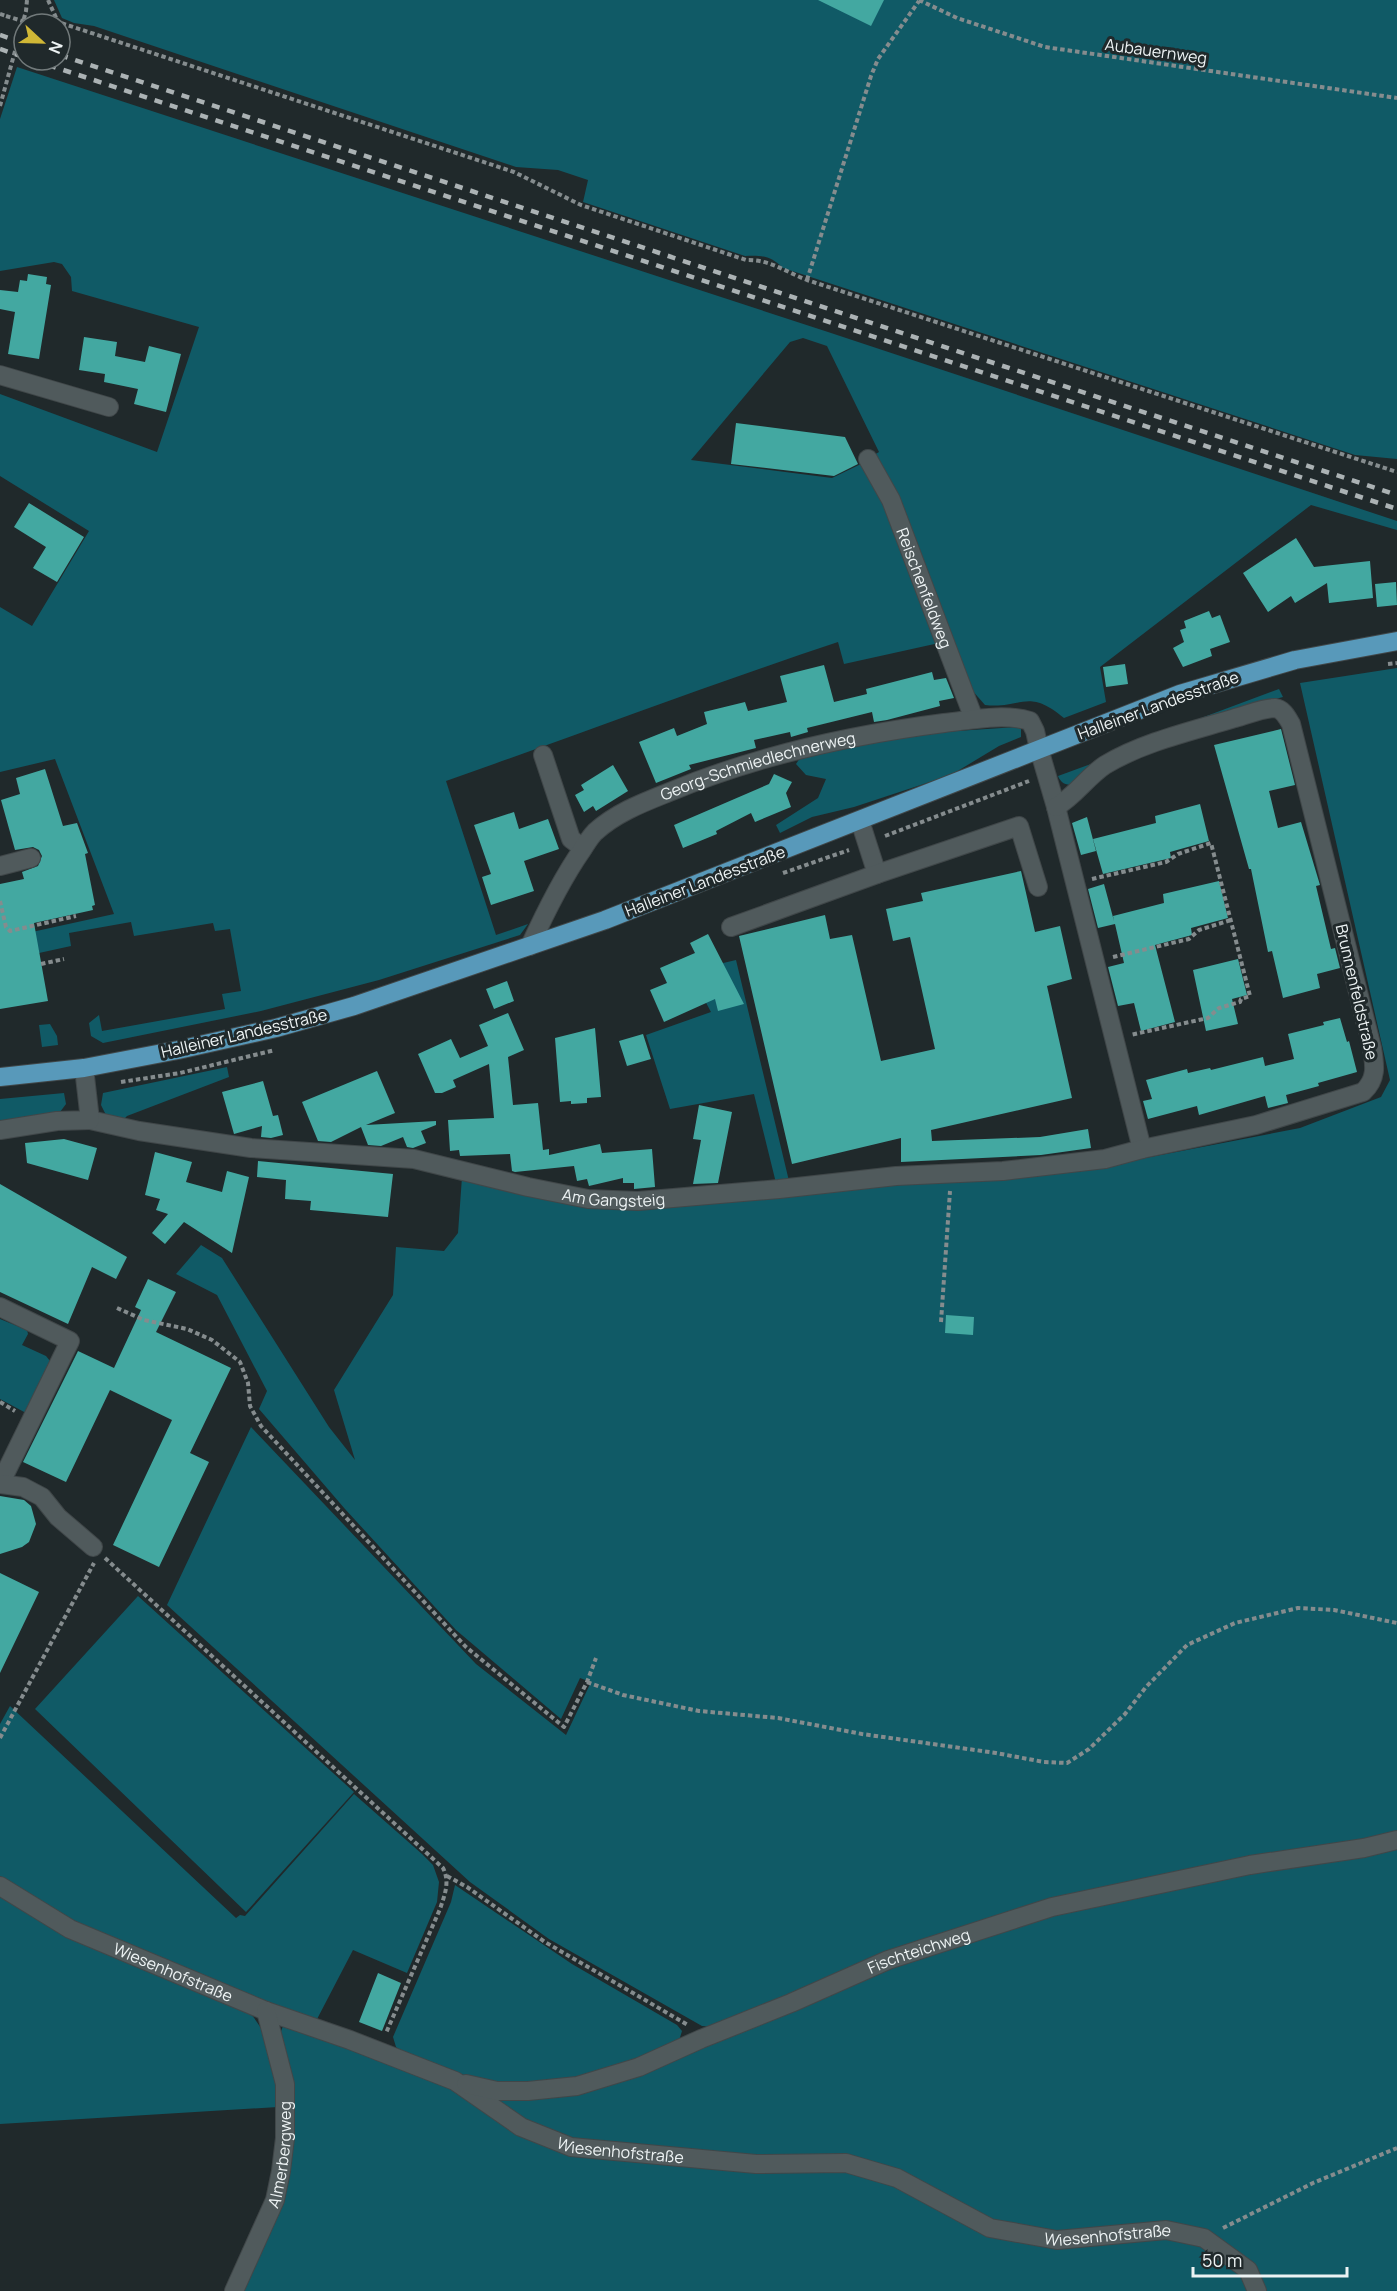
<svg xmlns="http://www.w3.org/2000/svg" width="1397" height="2291" font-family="Manrope,sans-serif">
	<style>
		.green { fill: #105a66 }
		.building { fill: #43a8a1 }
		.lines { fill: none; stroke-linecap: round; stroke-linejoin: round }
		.minor-casing { stroke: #404749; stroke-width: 20 }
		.major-casing { stroke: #404749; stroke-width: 20 }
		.path { stroke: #858c8e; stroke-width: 4; stroke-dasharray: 4.5 3; stroke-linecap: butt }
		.minor { stroke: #505a5c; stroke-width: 18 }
		.major { stroke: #5899ba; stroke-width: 18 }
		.rail { stroke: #abb2b4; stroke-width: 4.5; stroke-dasharray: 8 8; stroke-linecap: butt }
		.path-bridge { stroke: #858c8e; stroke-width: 4; stroke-dasharray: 4.5 3; stroke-linecap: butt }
		.labels { text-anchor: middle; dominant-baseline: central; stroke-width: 6; stroke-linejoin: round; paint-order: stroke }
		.street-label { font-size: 16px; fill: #edf3f4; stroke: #20292b }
	</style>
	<rect width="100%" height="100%" fill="#20292b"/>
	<!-- green -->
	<path class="green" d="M54,0H1397V459L1355,455L783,268C771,256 761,255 745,256L583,202L588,180L558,170L516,167L94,26L74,23L62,18Z
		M17,67L828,332L1397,521V530L1311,505L1100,667L1106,702L1064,718C1027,687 1023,709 985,705L964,681L874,455L879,452L827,346L803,338L790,342L691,460L832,478L863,463L883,494L939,643L844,664L838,642C706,686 577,735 446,781L496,935L528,924L520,935L379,980L261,1011L103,1043L91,1036L89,1023L99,1015L102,1031L225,1009L222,994L241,991L230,929L215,931L213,923L134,936L131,922L69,933L71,946L39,953L38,948L0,939L114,914L55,759L0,772V607L32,626L89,531L0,476V394L157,452L199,327L72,291L71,277L62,264L54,262L0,271V119Z
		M1397,668V1834L1112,1887L713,2027L702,2026L549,1939L470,1882L167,1605L251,1427L476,1664L566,1735L591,1682L580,1678L561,1719L456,1630L345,1509L259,1409L267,1391L217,1295L176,1274L201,1245L222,1258L329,1427L355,1460L334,1390L393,1295L396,1247L444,1251L458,1233L462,1177L586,1205L945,1179L1028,1177L1140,1159L1300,1128L1381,1097L1390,1080L1300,683Z
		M1279,689L1283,697L1193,721Z
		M1017,727L1021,729V737L999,746L951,775L854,807L812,817L780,833L776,825L818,798L826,779L806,775L796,764L800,758L868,743L926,733Z
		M1099,761L1073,785C1065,785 1061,783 1058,776Z
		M736,960L789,1181L776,1183L754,1094L670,1109L646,1035L711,1012L689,971Z
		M50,1024L57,1036L58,1045L42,1047L39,1025Z
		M227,1067L229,1077L127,1116L124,1119L107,1117L101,1105L103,1093Z
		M64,1093L66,1104L60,1112L0,1122V1099Z
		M0,1319L27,1330L28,1334L22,1345L46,1356L50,1361L26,1413L0,1399Z
		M138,1596L354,1792L246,1912L35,1709Z
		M10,1706L236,1918L240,1915L245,1916L354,1794L422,1854L433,1865L439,1882L437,1902L407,1973L353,1950L315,2023L82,1927L0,1876V1724Z
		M1397,1845V2291H239L281,2200L280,2034L283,2026L292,2025L451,2088L544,2146L556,2139L511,2113L489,2096L583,2089L884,1969L1056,1910Z
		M455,1885L572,1964L677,2025L682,2031L678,2044L572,2082L518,2085L474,2080L407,2055L396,2047L393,2037L451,1902Z
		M0,1897L246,2009C273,2035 275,2071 278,2107L0,2124Z"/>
	<!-- building -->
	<path class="building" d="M818,0H884L871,26Z
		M28,274L47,277L46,284L51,285L39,359L8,354L15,312L0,309V290L18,292L20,280L27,281Z
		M84,337L117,342L115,356L145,362L149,346L181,354L166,412L134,404L138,389L104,382L105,374L79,370Z
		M736,423L845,437L858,464L834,476L731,464Z
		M29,503L84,537L57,582L33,568L46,547L14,527Z
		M1296,538L1314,567L1370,561L1373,598L1329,603L1327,583L1295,603L1291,596L1268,612L1243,573Z
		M1396,582L1397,605L1377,607L1375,584Z
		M1209,611L1212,618L1220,615L1230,642L1210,649L1212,656L1183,667L1173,648L1184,642L1180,630L1186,628L1184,621Z
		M1125,664L1128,684L1106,687L1103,667Z
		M824,665L834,702L867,694L866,689L932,672L934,680L946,678L954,698L939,701L940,706L887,720L874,722L872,712L807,728L808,732L791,737L790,732L754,740L756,748L689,765L691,769L656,783L639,742L674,728L677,736L707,724L704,712L745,702L748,711L787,702L780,676Z
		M1281,729L1295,785L1269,791L1278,828L1301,822L1320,885L1316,886L1331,949L1335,948L1340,968L1317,974L1320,988L1283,998L1272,951L1268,952L1251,869H1249L1214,745Z
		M613,765L628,791L596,811L593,806L584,812L575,795L584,790L581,785Z
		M45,769L63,826L77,823L88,853L85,854L95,905L92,906L93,910L34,923L48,1001L0,1009V884L24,879L22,872L38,866L42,856L39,850L33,847L15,850L1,800L20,794L16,778Z
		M774,774L792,782L786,793L791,807L755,822L751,813L716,831L717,834L683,848L674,825L769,784Z
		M1200,804L1209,841L1170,852L1171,858L1103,874L1093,839L1156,823L1155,816Z
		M514,812L519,829L548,819L559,849L524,861L534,891L491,905L482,877L491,874L474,825Z
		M1087,817L1096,851L1081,855L1072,823Z
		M1021,871L1035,932L1060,926L1072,979L1047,986L1072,1098L931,1130L932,1141L1040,1137L1088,1129L1091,1148L1041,1155L901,1162V1138L792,1164L739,936L825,915L830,939L852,935L881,1061L935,1049L910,937L893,941L886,909L923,901L921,893Z
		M1219,881L1228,918L1191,928L1192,935L1155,945L1175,1022L1141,1031L1134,1003L1118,1006L1108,967L1124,963L1115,924L1098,928L1088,889L1104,884L1114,921L1113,916L1164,903L1163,894Z
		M708,934L744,1004L718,1011L715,999L664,1022L650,990L667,983L660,968L695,953L690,943Z
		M1238,959L1247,995L1232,999L1238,1024L1206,1031L1193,970Z
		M507,981L514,1001L494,1009L486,989Z
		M508,1013L524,1050L508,1057L513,1105L538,1103L543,1150L549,1149V1155L600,1144L602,1153L652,1149L655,1187L634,1189V1183H623V1178L589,1186L587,1179L577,1181L574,1166L515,1172L512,1171L510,1154L460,1156L459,1150L450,1151L448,1120L494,1118L489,1064L453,1080L456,1087L442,1093H435L418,1054L451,1039L460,1058L488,1046L479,1025Z
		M1340,1018L1347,1042L1349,1041L1357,1072L1318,1083L1319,1086L1286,1095L1288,1103L1268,1108L1265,1096L1199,1115L1197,1106L1148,1119L1143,1101L1152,1099L1146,1080L1187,1069L1188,1073L1210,1068L1211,1070L1263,1057L1265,1066L1294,1059L1288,1034L1324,1025L1323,1022Z
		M595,1028L601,1097L587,1098V1103L571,1104V1101L560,1102L555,1038Z
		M643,1034L651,1059L627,1066L619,1041Z
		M377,1071L395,1113L366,1125L436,1121V1125L421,1131L426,1143L413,1148L407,1147L403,1137L381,1146L368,1145L361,1127L331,1142L318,1141L302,1102Z
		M263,1081L273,1116L278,1115L283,1135L271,1138L261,1137L262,1126L234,1134L222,1092Z
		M699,1105L732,1112L718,1183L693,1184L701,1140L693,1139Z
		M64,1139L97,1148L88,1180L27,1163L25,1143Z
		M155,1152L192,1162L186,1182L222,1192L227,1171L249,1177L232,1253L184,1222L165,1244L152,1233L168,1214L156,1210L160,1199L145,1195Z
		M258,1161L393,1174L388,1217L310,1210L311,1201L285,1199L286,1180L257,1177Z
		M0,1184L127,1257L116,1279L92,1267L68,1324L0,1292Z
		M148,1279L176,1292L156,1332L231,1368L190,1453L209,1462L159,1567L113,1545L172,1420L110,1390L66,1482L23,1462L78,1351L114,1368L141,1310L135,1307Z
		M946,1315L974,1317L973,1335L945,1333Z
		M0,1496L24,1500L31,1506L36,1524L29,1542L22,1547L0,1554Z
		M0,1573L39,1592L0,1673Z
		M378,1973L401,1983L382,2031L359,2022Z"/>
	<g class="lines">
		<!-- minor casing -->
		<g class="minor-casing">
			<g id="minor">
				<path d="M0,375L109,407"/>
				<path id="s1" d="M868,459L891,500L974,719"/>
				<path d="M543,755L571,839L583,848"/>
				<path d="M860,821L877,874"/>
				<path d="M0,866L31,858"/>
				<path d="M731,927L877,874L1019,826L1038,887"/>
				<path id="s2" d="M530,946C545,913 561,880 582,850C586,844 590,837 595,832C616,813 642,803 667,793C755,756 850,735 944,723C972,720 1003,713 1030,721L1035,731L1039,749L1056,807L1142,1149"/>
				<path id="s3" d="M90,1120L139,1131L251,1148L414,1159L528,1187L588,1199L638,1201L779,1189L896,1176L1003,1171L1105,1159L1142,1149L1256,1125L1363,1092C1377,1079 1375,1066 1372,1048L1291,724C1287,717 1283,709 1275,708C1262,708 1247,715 1235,718C1192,731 1143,742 1105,765C1087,777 1075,796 1056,807"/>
				<path d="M0,1130L57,1121L90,1120L84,1068"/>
				<path d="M0,1307L70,1341L0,1484"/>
				<path d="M0,1484L23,1487L42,1497L58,1517L93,1547"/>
				<path id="s4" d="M0,1886L70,1929L266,2011L350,2040L455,2081L521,2127L571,2147L756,2164L846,2163L897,2178L990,2228L1057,2240L1166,2230L1204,2238L1248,2270L1257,2291"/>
				<path id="s5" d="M466,2084L497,2091H528L577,2086L639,2067L701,2039L791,2003L888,1960L1052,1907L1250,1865L1364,1848L1397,1840"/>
				<path id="s6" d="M234,2291L275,2200L281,2171L285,2138V2084L266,2011"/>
			</g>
		</g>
		<!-- major casing -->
		<g class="major-casing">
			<path id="major" d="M0,1077L84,1068L178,1050L276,1028L354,1006L605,920L1180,694L1295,660L1397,641"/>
		</g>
		<!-- path -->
		<path class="path" d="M48,0L58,22
			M919,0L957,18L1045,47L1397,98
			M0,14L6,16
			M47,24L58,22L514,172L581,205L746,260C769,259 786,272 807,280L1397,472
			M0,106L26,11L27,0
			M807,280L871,76L878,59L919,1
			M1388,664L1397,663
			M885,836L1029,781
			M783,873L849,850
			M1092,879L1166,862L1178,854L1211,843L1250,996L1241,999L1240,1002L1219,1008L1208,1018L1130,1035
			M0,901L6,927L10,931L76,916
			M1113,957L1189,939L1199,930L1231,920
			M41,964L64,959
			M121,1082L180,1073L275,1050
			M117,1308L144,1320L187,1329L212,1340L240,1362L248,1383L250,1406L261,1426L466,1647L564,1727L587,1682L596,1658
			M941,1322L950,1191
			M0,1402L15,1411
			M105,1558L443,1868C450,1882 445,1894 440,1909L386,2033
			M587,1682L623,1695L699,1711L778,1718L862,1734L996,1753L1044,1762L1067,1763L1089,1749L1125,1714L1146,1687L1187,1645L1235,1623L1298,1608L1334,1610L1397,1623
			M0,1738L94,1563
			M447,1876L467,1887L545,1942L688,2025
			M1223,2228L1313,2183L1397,2148"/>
		<!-- minor -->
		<use href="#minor" class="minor"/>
		<!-- major -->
		<use href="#major" class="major"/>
		<!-- rail -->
		<path class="rail" d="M0,35L24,43
			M0,49L24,57
			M60,55L844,314L1397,495
			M33,60L1397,509"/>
		<!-- path-bridge -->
		<path class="path-bridge" d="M6,16L32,24"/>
	</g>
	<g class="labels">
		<!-- street labels -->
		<g class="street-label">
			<text transform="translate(1156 51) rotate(8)">Aubauernweg</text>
			<text stroke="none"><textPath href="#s1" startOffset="141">Reischenfeldweg</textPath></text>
			<text transform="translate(1158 705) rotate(-20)">Halleiner Landesstraße</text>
			<text stroke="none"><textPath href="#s2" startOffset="309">Georg-Schmiedlechnerweg</textPath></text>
			<text transform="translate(705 881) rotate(-21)">Halleiner Landesstraße</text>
			<text transform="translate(1357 992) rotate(77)">Brunnenfeldstraße</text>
			<text transform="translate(244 1033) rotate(-13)">Halleiner Landesstraße</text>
			<text stroke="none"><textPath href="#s3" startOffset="531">Am Gangsteig</textPath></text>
			<text stroke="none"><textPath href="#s5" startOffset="480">Fischteichweg</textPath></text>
			<text stroke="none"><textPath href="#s4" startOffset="194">Wiesenhofstraße</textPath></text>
			<text stroke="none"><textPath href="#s4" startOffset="680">Wiesenhofstraße</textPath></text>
			<text stroke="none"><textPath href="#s6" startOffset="146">Almerbergweg</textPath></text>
			<text stroke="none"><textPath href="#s4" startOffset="1184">Wiesenhofstraße</textPath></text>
		</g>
	</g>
	<!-- north arrow -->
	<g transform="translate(42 42) rotate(112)"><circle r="28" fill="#20292b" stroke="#727a7b" stroke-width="1.5"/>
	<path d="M0-4.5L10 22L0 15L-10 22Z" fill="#d0b736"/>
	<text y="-9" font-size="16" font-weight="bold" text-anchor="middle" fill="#edf3f4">N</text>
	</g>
	<!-- scale -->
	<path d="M1193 2267v9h154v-9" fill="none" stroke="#edf3f4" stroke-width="3"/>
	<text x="1202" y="2267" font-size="18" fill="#edf3f4" stroke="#20292b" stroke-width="4.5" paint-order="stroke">50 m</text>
</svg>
